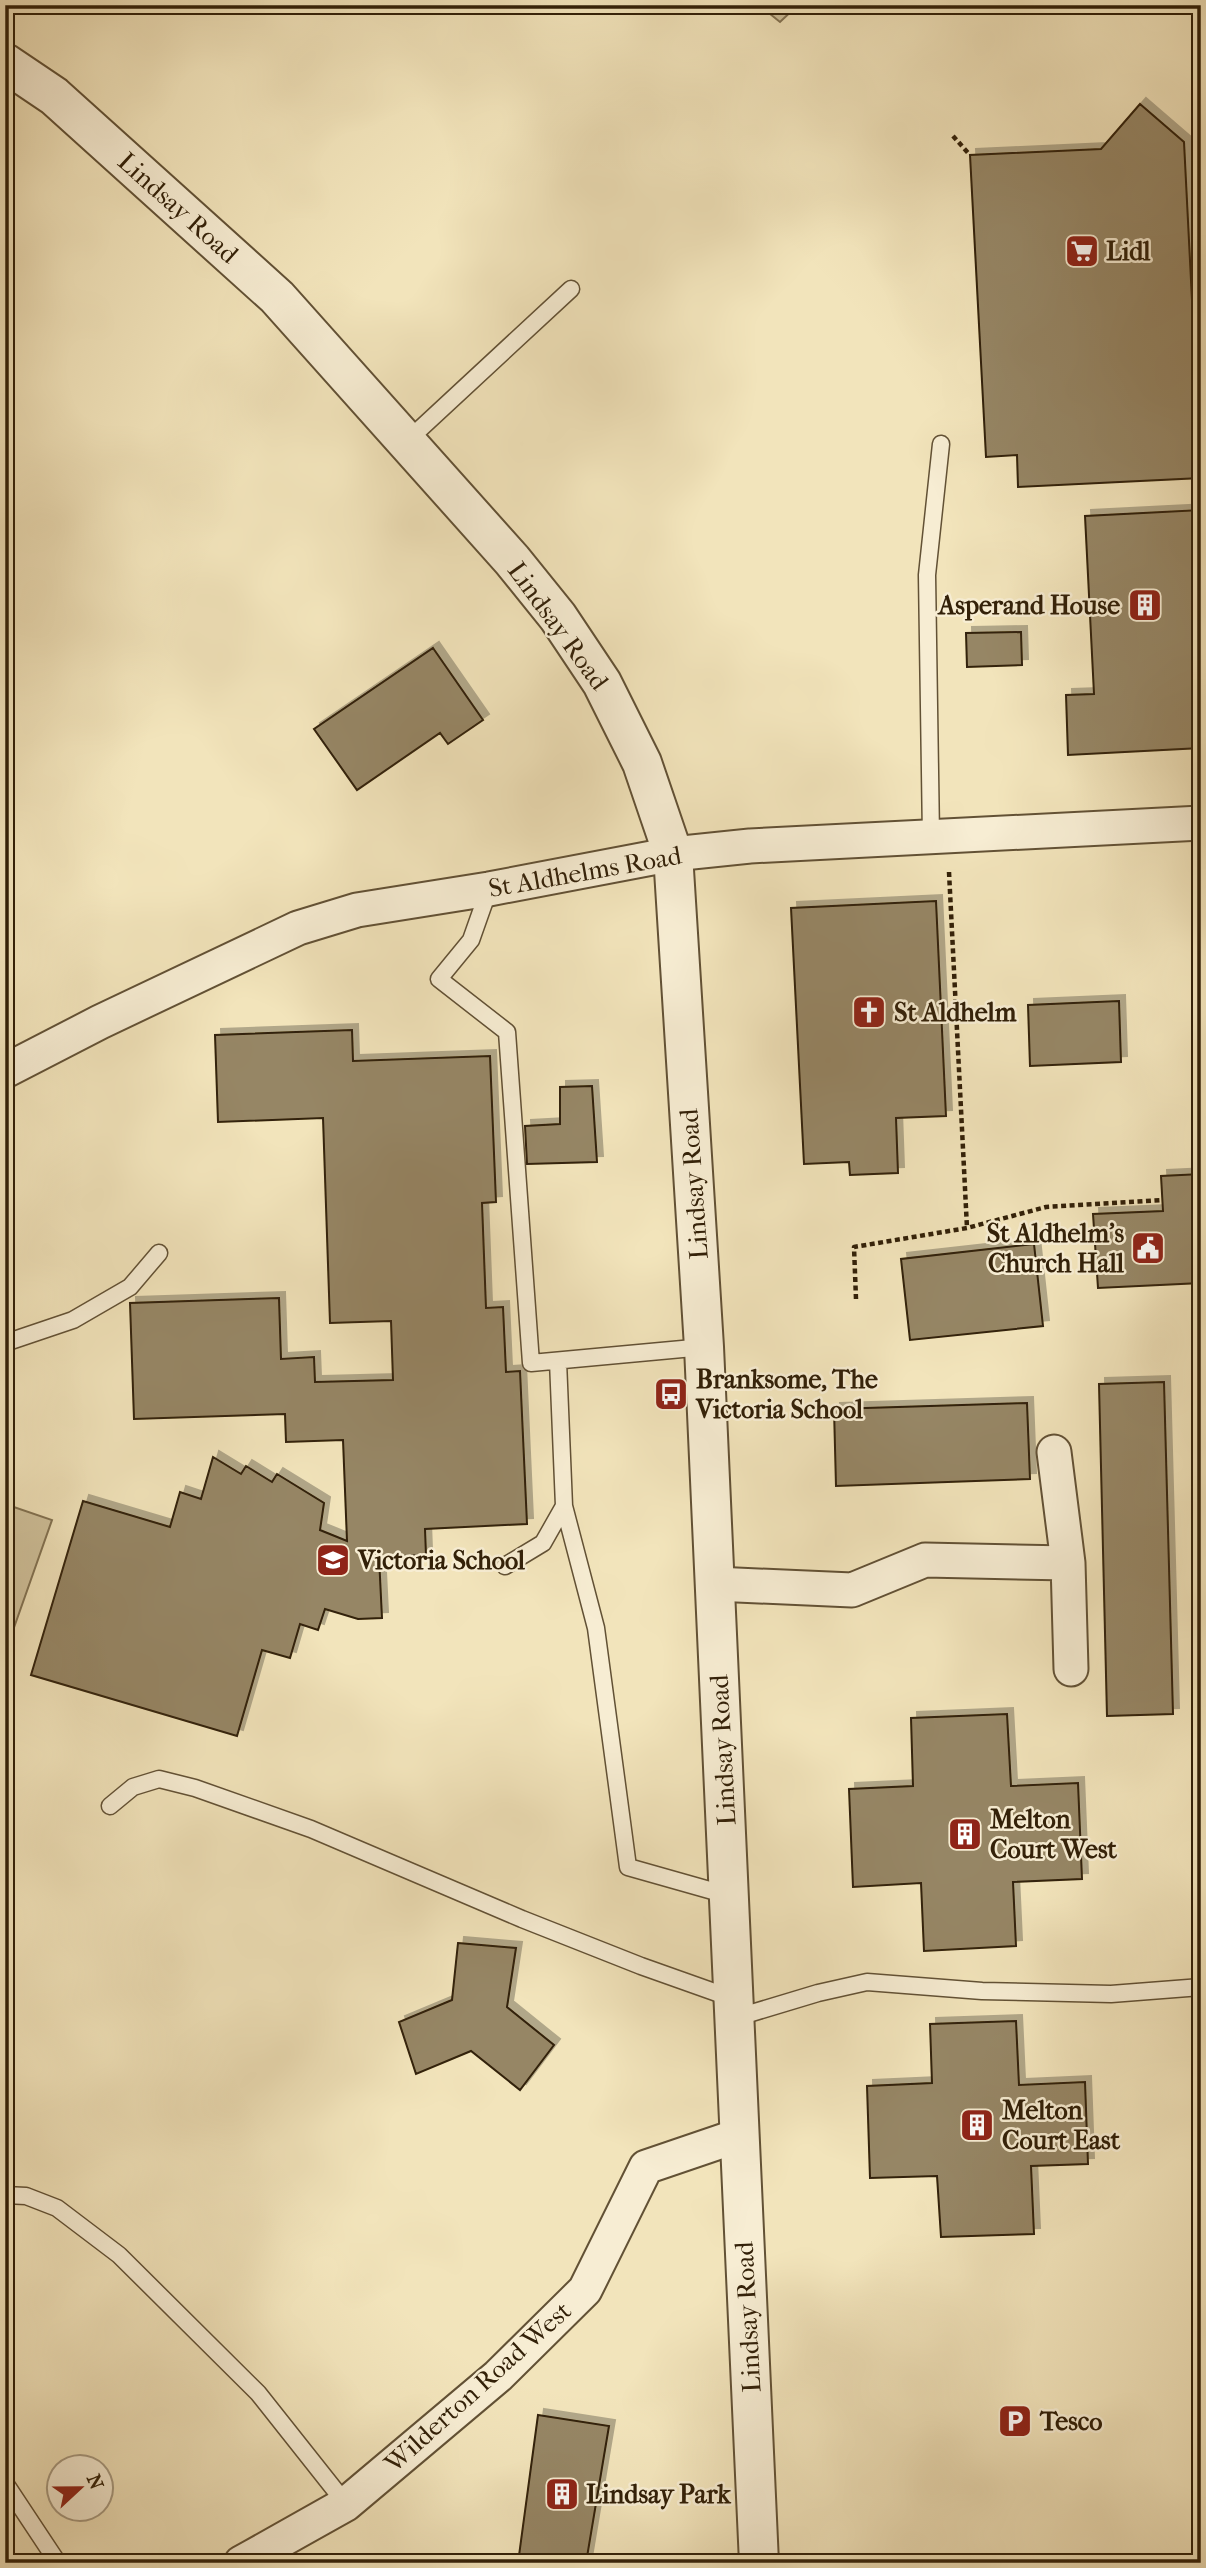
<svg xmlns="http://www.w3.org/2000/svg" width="1206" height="2568" font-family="'IM FELL French Canon',serif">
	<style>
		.green { fill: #d1c39d; stroke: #827252; stroke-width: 2 }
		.building { fill: #968665; stroke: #322008; stroke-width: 2; filter: url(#shadow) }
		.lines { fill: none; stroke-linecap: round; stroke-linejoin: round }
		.service-casing { stroke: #625135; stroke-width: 19 }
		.minor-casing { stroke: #625135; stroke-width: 37 }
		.tertiary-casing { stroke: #625135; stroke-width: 42 }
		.path { stroke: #322008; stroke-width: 4.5; stroke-dasharray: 5 3.5; stroke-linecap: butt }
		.service { stroke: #f7edd3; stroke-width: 16 }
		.minor { stroke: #f7edd3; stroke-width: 33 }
		.tertiary { stroke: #f7edd3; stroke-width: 38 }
		.rail-casing { stroke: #322008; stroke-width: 8 }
		.rail { stroke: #f7edd3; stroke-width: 5; stroke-dasharray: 16; stroke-linecap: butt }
		.labels { text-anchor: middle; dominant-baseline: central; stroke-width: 5; stroke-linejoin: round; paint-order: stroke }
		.street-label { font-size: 26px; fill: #322008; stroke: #f7edd3 }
		.poi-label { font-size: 26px; font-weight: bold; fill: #322008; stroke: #f7edd3; text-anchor: start }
	</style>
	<defs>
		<filter id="shadow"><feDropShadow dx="6" dy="-6" stdDeviation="0" flood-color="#0004"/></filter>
	</defs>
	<rect width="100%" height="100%" fill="#f2e4bb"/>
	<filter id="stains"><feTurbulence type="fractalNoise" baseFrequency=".00286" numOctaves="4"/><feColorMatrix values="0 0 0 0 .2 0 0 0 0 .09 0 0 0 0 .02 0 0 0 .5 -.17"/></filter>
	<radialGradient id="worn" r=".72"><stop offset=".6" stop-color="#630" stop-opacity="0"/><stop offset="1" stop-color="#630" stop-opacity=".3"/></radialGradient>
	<!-- green -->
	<path class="green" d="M759,5H798L780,22Z
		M5,1504L52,1520L5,1653Z"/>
	<!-- building -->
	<path class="building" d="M1140,104L1184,142L1201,478L1018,487L1017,455L986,457L970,155L1101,149Z
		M1201,510V748L1068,755L1066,695L1094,694L1085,516Z
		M1021,632L1022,665L967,667L966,633Z
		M433,648L483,720L448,744L440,733L357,790L314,729Z
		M936,901L946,1116L896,1118L898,1173L850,1175L849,1162L804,1164L791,908Z
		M1119,1001L1121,1062L1030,1066L1028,1005Z
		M352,1030L353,1061L490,1056L496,1202L482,1203L486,1308L503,1307L506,1372L520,1371L527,1524L425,1529L426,1555L379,1557L382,1618L358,1619L325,1609L318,1630L300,1624L290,1658L262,1650L237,1736L31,1675L83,1501L170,1527L180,1492L201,1499L213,1457L241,1474L246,1466L272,1482L277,1474L324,1503L320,1530L347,1541L343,1440L286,1442L285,1414L134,1419L130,1303L279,1298L281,1359L314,1357L315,1382L393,1380L391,1321L330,1323L323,1118L218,1122L215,1035Z
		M592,1086L597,1162L527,1164L525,1126L560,1124V1087Z
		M1201,1174V1283L1098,1288L1093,1214L1163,1211L1161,1176Z
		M1034,1244L1043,1326L910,1340L901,1259Z
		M1164,1382L1173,1714L1107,1716L1099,1384Z
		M1027,1403L1030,1479L836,1486L834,1409Z
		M1007,1714L1011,1786L1078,1783L1082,1879L1013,1882L1016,1946L924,1951L921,1883L853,1887L849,1789L913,1786L911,1718Z
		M458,1943L516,1948L507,2007L554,2045L520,2090L471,2051L416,2074L399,2022L452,2000Z
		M1016,2021L1019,2085L1085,2082L1088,2164L1031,2166L1034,2234L941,2237L937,2176L870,2178L867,2086L932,2083L930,2024Z
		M538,2415L609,2426L586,2563H518Z"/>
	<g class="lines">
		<!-- service casing -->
		<g class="service-casing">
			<path id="service" d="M406,442L571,289
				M931,837L927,575L941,444
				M489,889L471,940L439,979L507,1032L531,1363L704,1347
				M5,1343L73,1320L130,1287L159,1253
				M564,1506L596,1628L628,1867L727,1895
				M505,1566L543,1543L564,1506L558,1361
				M110,1806L133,1787L159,1779L195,1788L311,1829L522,1919L641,1966L734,1999
				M735,2018L818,1993L867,1982L982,1991L1111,1994L1201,1987
				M5,2195L26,2196L57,2208L119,2255L258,2393L346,2504
				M5,2483L58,2563"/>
		</g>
		<!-- minor casing -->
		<g class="minor-casing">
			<path id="minor" d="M5,1071L100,1022L298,928L357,910L489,889L673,854L750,846L1201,823
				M1054,1452L1068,1563L1071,1669
				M715,1584L852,1590L925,1560L1068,1563
				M241,2563L346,2504L498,2376L585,2290L646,2167L740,2135"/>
		</g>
		<!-- tertiary casing -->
		<g class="tertiary-casing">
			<path id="tertiary" d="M5,63L54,96L277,297L512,560L558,617L602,683L642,763L673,854L704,1347L759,2563"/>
		</g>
		<!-- path -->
		<path class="path" d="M953,136L970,155
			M949,872L967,1228
			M856,1299L854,1247L967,1228L1046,1207L1162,1200"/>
		<!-- service -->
		<use href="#service" class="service"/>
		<!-- minor -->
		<use href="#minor" class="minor"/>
		<!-- tertiary -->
		<use href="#tertiary" class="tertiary"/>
		<!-- rail casing -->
		<g class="rail-casing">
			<path id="rail" d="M1199,5L1201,6"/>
		</g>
		<!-- rail -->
		<use href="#rail" class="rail"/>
	</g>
	<!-- icons -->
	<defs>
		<g id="supermarket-square" transform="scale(1.75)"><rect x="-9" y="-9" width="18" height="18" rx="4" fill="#8f2418" stroke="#f7edd3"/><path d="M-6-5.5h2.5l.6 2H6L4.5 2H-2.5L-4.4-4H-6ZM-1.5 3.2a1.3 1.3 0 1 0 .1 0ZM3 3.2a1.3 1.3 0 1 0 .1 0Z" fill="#fff"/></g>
		<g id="building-square" transform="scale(1.75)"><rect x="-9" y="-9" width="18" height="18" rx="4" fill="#8f2418" stroke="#f7edd3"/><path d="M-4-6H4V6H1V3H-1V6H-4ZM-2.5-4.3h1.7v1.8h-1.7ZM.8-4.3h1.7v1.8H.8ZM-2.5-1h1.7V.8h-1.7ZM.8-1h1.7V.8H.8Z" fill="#fff"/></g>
		<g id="church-square" transform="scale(1.75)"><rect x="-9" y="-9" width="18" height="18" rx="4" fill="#8f2418" stroke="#f7edd3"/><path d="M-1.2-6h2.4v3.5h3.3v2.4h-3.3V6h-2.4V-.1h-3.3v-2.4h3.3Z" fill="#fff"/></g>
		<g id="civic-square" transform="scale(1.75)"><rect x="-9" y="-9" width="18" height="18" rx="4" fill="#8f2418" stroke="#f7edd3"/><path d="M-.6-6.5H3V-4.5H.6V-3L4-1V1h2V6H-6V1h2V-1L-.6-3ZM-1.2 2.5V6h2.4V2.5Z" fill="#fff"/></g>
		<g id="bus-square" transform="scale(1.75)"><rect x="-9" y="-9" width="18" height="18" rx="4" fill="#8f2418" stroke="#f7edd3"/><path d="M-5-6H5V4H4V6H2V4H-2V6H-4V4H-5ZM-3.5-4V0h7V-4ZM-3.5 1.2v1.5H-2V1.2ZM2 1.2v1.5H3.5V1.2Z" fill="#fff"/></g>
		<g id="school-square" transform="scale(1.75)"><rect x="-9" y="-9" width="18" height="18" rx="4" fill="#8f2418" stroke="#f7edd3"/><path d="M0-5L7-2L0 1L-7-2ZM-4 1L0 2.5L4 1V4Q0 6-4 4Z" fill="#fff"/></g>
		<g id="parking-square" transform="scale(1.75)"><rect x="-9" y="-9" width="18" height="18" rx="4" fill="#8f2418" stroke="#f7edd3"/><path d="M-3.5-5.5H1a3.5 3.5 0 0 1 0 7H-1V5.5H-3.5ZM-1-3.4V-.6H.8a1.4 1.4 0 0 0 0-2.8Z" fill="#fff"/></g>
	</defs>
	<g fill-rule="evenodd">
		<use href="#supermarket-square" x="1082" y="251"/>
		<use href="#building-square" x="1145" y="605"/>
		<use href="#church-square" x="869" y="1012"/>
		<use href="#civic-square" x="1148" y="1248"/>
		<use href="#bus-square" x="671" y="1394"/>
		<use href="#school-square" x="333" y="1560"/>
		<use href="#building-square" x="965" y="1834"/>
		<use href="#building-square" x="977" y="2125"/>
		<use href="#parking-square" x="1015" y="2421"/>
		<use href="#building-square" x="562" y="2494"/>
	</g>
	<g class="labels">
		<!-- street labels -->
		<g class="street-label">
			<text transform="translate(178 208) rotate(42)">Lindsay Road</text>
			<text transform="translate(558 626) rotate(54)">Lindsay Road</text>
			<text transform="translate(585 872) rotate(-10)">St Aldhelms Road</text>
			<text transform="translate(694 1184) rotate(-94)">Lindsay Road</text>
			<text transform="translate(723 1750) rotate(-93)">Lindsay Road</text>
			<text transform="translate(748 2317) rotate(-93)">Lindsay Road</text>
			<text transform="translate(478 2387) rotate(-42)">Wilderton Road West</text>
		</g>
		<!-- poi labels -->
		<g class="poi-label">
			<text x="1106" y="251">Lidl</text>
			<text x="1120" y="605" text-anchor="end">Asperand House</text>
			<text x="894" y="1012">St Aldhelm</text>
			<text x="1124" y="1233" text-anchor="end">St Aldhelm's<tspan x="1124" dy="30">Church Hall</tspan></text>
			<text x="696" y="1379">Branksome, The<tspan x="696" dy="30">Victoria School</tspan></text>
			<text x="358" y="1560">Victoria School</text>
			<text x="990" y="1819">Melton<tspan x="990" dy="30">Court West</tspan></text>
			<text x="1002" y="2110">Melton<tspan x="1002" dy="30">Court East</tspan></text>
			<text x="1040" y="2421">Tesco</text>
			<text x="586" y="2494">Lindsay Park</text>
		</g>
	</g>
	<!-- margin -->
	<rect width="1206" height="2568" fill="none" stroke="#f2e4bb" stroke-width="28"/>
	<rect x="7" y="7" width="1192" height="2554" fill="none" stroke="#322008" stroke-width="3.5"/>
	<rect x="14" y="14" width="1178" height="2540" fill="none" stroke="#322008" stroke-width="2"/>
	<!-- north arrow -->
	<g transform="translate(80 2488) rotate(68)"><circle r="33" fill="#f7edd3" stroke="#a89b82" stroke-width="2"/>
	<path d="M0-5L12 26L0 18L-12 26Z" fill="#8f2418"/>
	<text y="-10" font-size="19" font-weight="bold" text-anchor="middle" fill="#322008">N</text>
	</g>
	<rect width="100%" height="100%" filter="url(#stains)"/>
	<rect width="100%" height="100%" fill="url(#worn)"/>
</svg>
